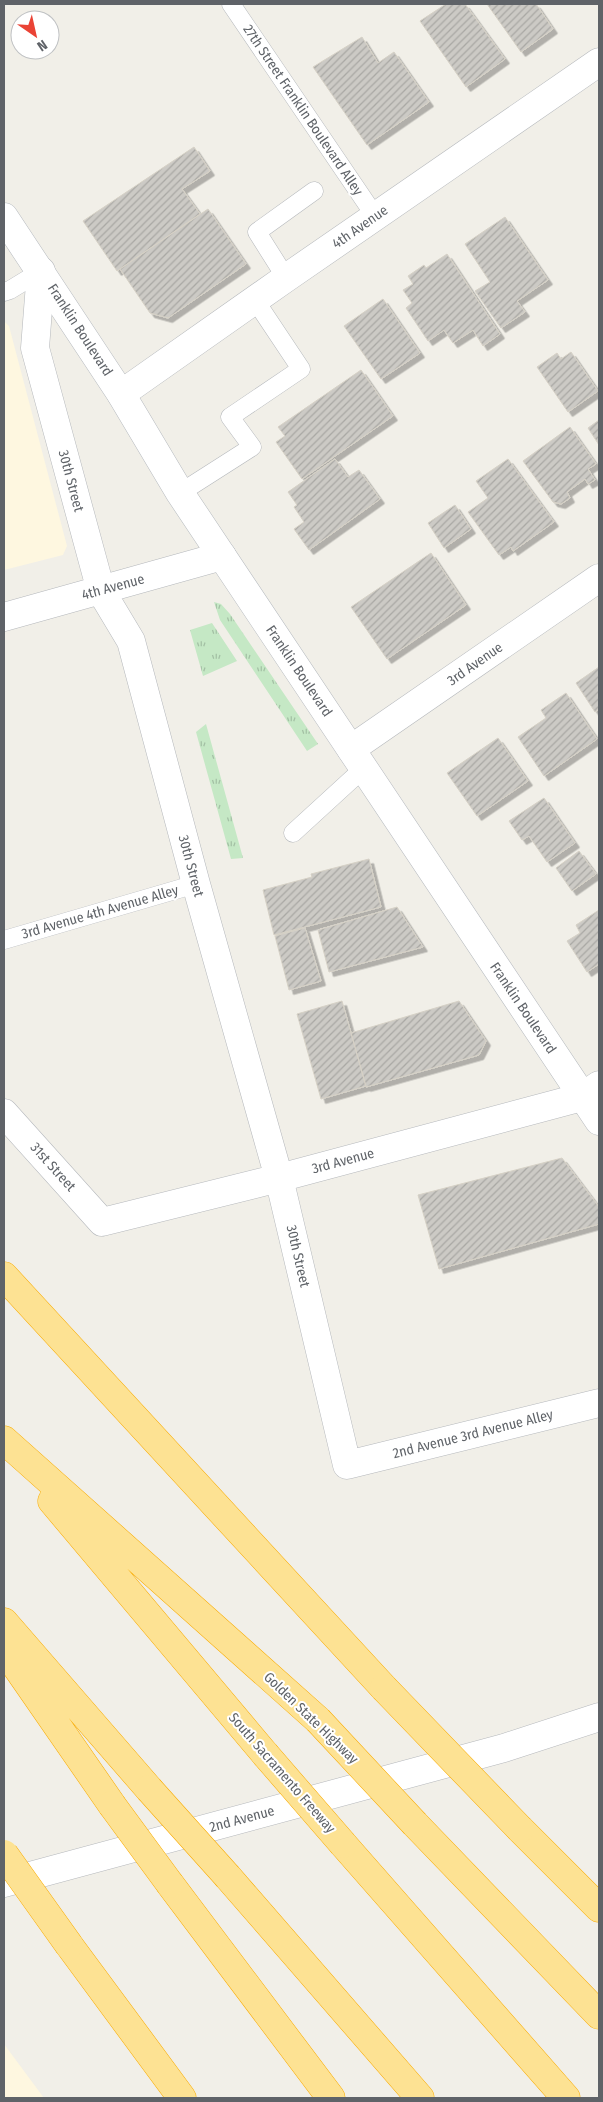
<svg xmlns="http://www.w3.org/2000/svg" width="603" height="2102" font-family="'Fira Sans Condensed',sans-serif">
	<style>
		.commercial { fill: #fef7e0 }
		.grass { fill: url(#grass-tufts) }
		.building { fill: url(#building-hatch); stroke: #d6d1c6; filter: url(#shadow) }
		.lines { fill: none; stroke-linecap: round; stroke-linejoin: round }
		.service-casing { stroke: #b5b8bc; stroke-width: 19 }
		.minor-casing { stroke: #b5b8bc; stroke-width: 29 }
		.tertiary-casing { stroke: #b5b8bc; stroke-width: 29 }
		.secondary-casing { stroke: #b6babf; stroke-width: 29 }
		.motorway-casing { stroke: #f9ab00; stroke-width: 29 }
		.service { stroke: #fff; stroke-width: 18 }
		.minor { stroke: #fff; stroke-width: 28 }
		.tertiary { stroke: #fff; stroke-width: 28 }
		.secondary { stroke: #fff; stroke-width: 28 }
		.motorway { stroke: #fde293; stroke-width: 28 }
		.motorway-bridge-casing { stroke: #f9ab00; stroke-width: 29; stroke-linecap: butt }
		.motorway-bridge { stroke: #fde293; stroke-width: 28 }
		.labels { text-anchor: middle; dominant-baseline: central; stroke-width: 4; stroke-linejoin: round; paint-order: stroke }
		.street-label { font-size: 14px; fill: #5f6368; stroke: #fff }
	</style>
	<defs>
		<pattern id="grass-tufts" width="24" height="20" patternUnits="userSpaceOnUse" patternTransform="scale(1.25)"><rect width="24" height="20" fill="#c5e8c5"/><path d="M3 7l-1-3M5 7V3M7 7l1-3M15 17l-1-3M17 17v-4M19 17l1-3" fill="none" stroke="#a3c0a4"/></pattern>
		<pattern id="building-hatch" width="6" height="6" patternUnits="userSpaceOnUse" patternTransform="scale(1.25)"><rect width="6" height="6" fill="#cccac5"/><path d="M-1 1l2-2M0 6l6-6M5 7l2-2" fill="none" stroke="#a9a8a4"/></pattern>
		<filter id="shadow"><feDropShadow dx="4.5" dy="4.5" stdDeviation="0" flood-color="#0004"/></filter>
	</defs>
	<rect width="100%" height="100%" fill="#f1efe8"/>
	<!-- commercial -->
	<path class="commercial" d="M4,321L9,326L67,546L63,555L4,570Z
		M4,2044L44,2098H4Z"/>
	<!-- grass -->
	<path class="grass" d="M214,602L221,604L230,614L318,744L307,751L220,620Z
		M212,623L237,661L203,676L190,630Z
		M206,724L243,858L231,859L196,732Z"/>
	<!-- building -->
	<path class="building" d="M446,4H465L505,59L466,87L420,21Z
		M487,4H536L553,29L521,52Z
		M362,37L378,63L394,52L429,102L367,145L313,67Z
		M194,147L210,171L182,189L200,214L117,271L83,221Z
		M208,209L246,264L168,318L150,313L120,269Z
		M505,217L548,280L517,301L525,312L501,328L475,291L490,282L465,244Z
		M447,254L500,334L483,346L473,330L453,343L444,330L428,341L406,308L412,303L403,290L413,284L408,276L424,265L426,268Z
		M383,299L420,353L381,379L344,326Z
		M571,352L598,391L568,412L537,367L557,353L561,359Z
		M361,370L393,416L302,479L276,442L285,436L278,427Z
		M599,420V445L588,428Z
		M570,427L596,464L588,469L595,480L588,484L585,479L567,492L570,498L561,504L553,502L523,461Z
		M335,459L348,477L359,470L380,499L309,550L294,529L304,522L294,507L297,505L288,492Z
		M508,459L554,522L513,551L511,547L499,555L468,512L488,498L476,481Z
		M455,505L471,529L444,548L428,523Z
		M431,553L466,605L387,659L351,607Z
		M599,667V709L595,712L576,683Z
		M566,693L597,739L544,776L518,737L546,718L541,710Z
		M498,738L528,781L477,816L447,773Z
		M544,798L575,843L547,862L529,836L522,840L509,821Z
		M579,851L596,874L572,891L556,868Z
		M369,859L381,907L274,935L263,890L312,877L311,874Z
		M397,907L423,947L329,972L318,930Z
		M599,910V964L587,972L567,941L580,933L576,925Z
		M305,928L321,981L289,990L275,936Z
		M342,1001L366,1086L321,1099L297,1014Z
		M459,1001L486,1041L479,1055L366,1087L351,1033Z
		M562,1158L599,1207V1224L439,1269L418,1195Z"/>
	<g class="lines">
		<!-- service casing -->
		<g class="service-casing">
			<path id="service" d="M231,4L375,216
				M286,278L257,232L314,191
				M4,292L10,290L41,271
				M180,493L252,447L230,417L301,369L255,300
				M293,833L364,768
				M4,940L196,884"/>
		</g>
		<!-- minor casing -->
		<g class="minor-casing">
			<path id="minor" d="M41,271L35,348L101,591L131,641L196,884L279,1178L347,1465L599,1403
				M121,394L286,278L599,62
				M4,617L222,556
				M351,749L599,578
				M4,1113L102,1222L279,1178L582,1097L599,1085"/>
		</g>
		<!-- tertiary casing -->
		<g class="tertiary-casing">
			<path id="tertiary" d="M4,1883L504,1748L599,1717"/>
		</g>
		<!-- secondary casing -->
		<g class="secondary-casing">
			<path id="secondary" d="M4,217L121,394L180,493L599,1121"/>
		</g>
		<!-- motorway casing -->
		<g class="motorway-casing">
			<path id="motorway" d="M4,1276L384,1688
				M4,1440L318,1720
				M52,1501L265,1754
				M4,1622L149,1789
				M4,1649L112,1805
				M415,1824L599,2015
				M520,1829L599,1908
				M343,1844L566,2098
				M228,1877L420,2098
				M170,1884L331,2098
				M69,1945L182,2098"/>
		</g>
		<!-- service -->
		<use href="#service" class="service"/>
		<!-- minor -->
		<use href="#minor" class="minor"/>
		<!-- tertiary -->
		<use href="#tertiary" class="tertiary"/>
		<!-- secondary -->
		<use href="#secondary" class="secondary"/>
		<!-- motorway -->
		<use href="#motorway" class="motorway"/>
		<!-- motorway-bridge casing -->
		<g class="motorway-bridge-casing">
			<path id="motorway-bridge" d="M384,1688L520,1829
				M318,1720L415,1824
				M265,1754L343,1844
				M149,1789L228,1877
				M112,1805L170,1884
				M4,1854L69,1945"/>
		</g>
		<!-- motorway-bridge -->
		<use href="#motorway-bridge" class="motorway-bridge"/>
	</g>
	<g class="labels">
		<!-- street labels -->
		<g class="street-label">
			<text transform="translate(303 110) rotate(56)">27th Street Franklin Boulevard Alley</text>
			<text transform="translate(360 227) rotate(-35)">4th Avenue</text>
			<text transform="translate(80 330) rotate(57)">Franklin Boulevard</text>
			<text transform="translate(71 481) rotate(75)">30th Street</text>
			<text transform="translate(113 587) rotate(-15)">4th Avenue</text>
			<text transform="translate(475 664) rotate(-35)">3rd Avenue</text>
			<text transform="translate(299 671) rotate(56)">Franklin Boulevard</text>
			<text transform="translate(191 866) rotate(75)">30th Street</text>
			<text transform="translate(100 912) rotate(-16)">3rd Avenue 4th Avenue Alley</text>
			<text transform="translate(523 1008) rotate(56)">Franklin Boulevard</text>
			<text transform="translate(343 1161) rotate(-15)">3rd Avenue</text>
			<text transform="translate(53 1167) rotate(48)">31st Street</text>
			<text transform="translate(298 1256) rotate(77)">30th Street</text>
			<text transform="translate(473 1434) rotate(-14)">2nd Avenue 3rd Avenue Alley</text>
			<text transform="translate(311 1718) rotate(44)">Golden State Highway</text>
			<text transform="translate(282 1773) rotate(49)">South Sacramento Freeway</text>
			<text transform="translate(242 1819) rotate(-15)">2nd Avenue</text>
		</g>
	</g>
	<!-- border -->
	<rect width="603" height="2102" fill="none" stroke="#5f6368" stroke-width="10"/>
	<!-- north arrow -->
	<g transform="translate(35 35) rotate(146)"><circle r="24" fill="#ffffff" stroke="#bfc1c3"/>
	<path d="M0-4L9 19L0 12L-9 19Z" fill="#ea4335"/>
	<text y="-8" font-size="14" font-weight="bold" text-anchor="middle" fill="#5f6368">N</text>
	</g>
</svg>
